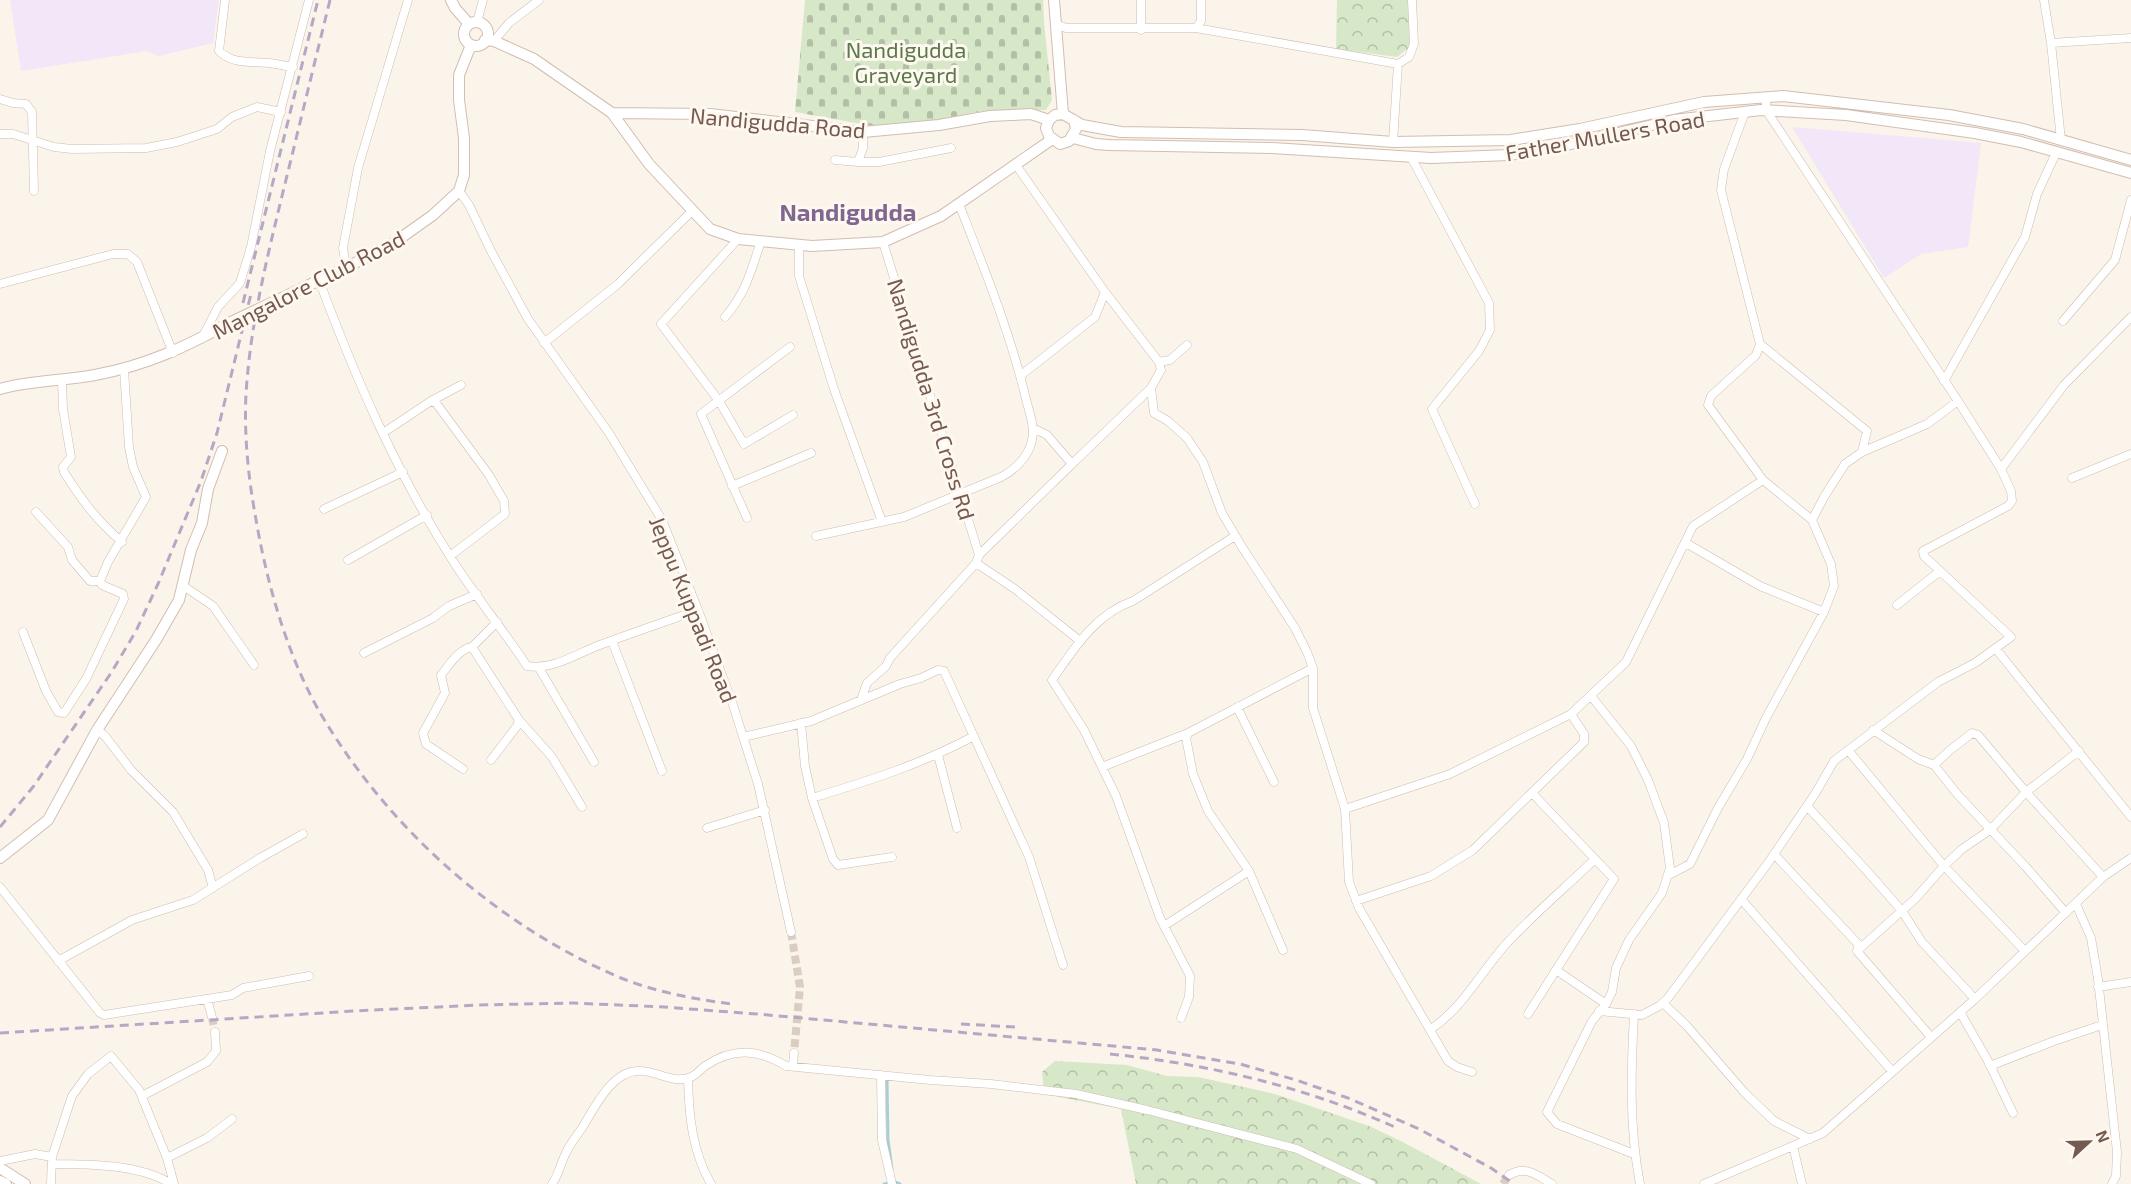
<svg xmlns="http://www.w3.org/2000/svg" width="2131" height="1184" font-family="'Exo 2',sans-serif">
	<style>
		.education { fill: #f1e7f8 }
		.forest { fill: url(#forest-crowns) }
		.cemetery { fill: url(#cemetery-stones) }
		.lines { fill: none; stroke-linecap: round; stroke-linejoin: round }
		.stream { stroke: #a6d0d5; stroke-width: 3 }
		.street-tunnel { stroke: #dacec3; stroke-width: 8; stroke-dasharray: 8 4; stroke-linecap: butt }
		.street-casing { stroke: #cdbcb1; stroke-width: 9 }
		.secondary-casing { stroke: #d2bdb1; stroke-width: 12 }
		.street { stroke: #fff; stroke-width: 8 }
		.secondary { stroke: #fff; stroke-width: 10 }
		.rail { stroke: #b6a8c5; stroke-width: 3; stroke-dasharray: 9 6; stroke-linecap: butt }
		.secondary-bridge-casing { stroke: #d2bdb1; stroke-width: 12; stroke-linecap: butt }
		.secondary-bridge { stroke: #fff; stroke-width: 10 }
		.labels { text-anchor: middle; dominant-baseline: central; stroke-width: 6; stroke-linejoin: round; paint-order: stroke }
		.park-label { font-size: 22px; fill: #597948; stroke: #fef8f1 }
		.street-label { font-size: 22px; fill: #755a4f; stroke: #fef8f1 }
		.neighbourhood-label { font-size: 24px; font-weight: bold; fill: #806790; stroke: #fef8f1 }
	</style>
	<defs>
		<pattern id="forest-crowns" width="20" height="18" patternUnits="userSpaceOnUse" patternTransform="scale(1.5)"><rect width="20" height="18" fill="#d7e8c9"/><path d="M2 6a3 3 0 1 1 6 0M12 15a3 3 0 1 1 6 0" fill="none" stroke="#b3bfa6"/></pattern>
		<pattern id="cemetery-stones" width="16" height="16" patternUnits="userSpaceOnUse" patternTransform="scale(1.5)"><rect width="16" height="16" fill="#d7e8c9"/><path d="M2 7V4a2 2 0 0 1 4 0v3zM10 15v-3a2 2 0 0 1 4 0v3z" fill="#b3bfa6"/></pattern>
	</defs>
	<rect width="100%" height="100%" fill="#fbf4ea"/>
	<!-- education -->
	<path class="education" d="M10,0H219L213,43L159,56L147,51L21,71Z
		M1792,127L1981,143L1968,247L1921,254L1884,278Z"/>
	<!-- forest -->
	<path class="forest" d="M1337,0H1408L1410,47L1397,57L1336,49Z
		M1055,1061L1127,1065L1167,1076L1198,1077L1275,1094L1369,1126L1401,1141L1481,1184H1136L1121,1109L1044,1094L1042,1072Z"/>
	<!-- cemetery -->
	<path class="cemetery" d="M805,0H1043L1044,22L1052,100L1046,110L981,111L942,119L899,126H872L795,112Z"/>
	<g class="lines">
		<!-- stream -->
		<path class="stream" d="M887,1081L888,1140L892,1169
			M884,1184L895,1182L900,1184"/>
		<!-- street-tunnel -->
		<path class="street-tunnel" d="M791,932L800,987L794,1053
			M212,1017L215,1032
			M1503,1184L1509,1175"/>
		<!-- street casing -->
		<g class="street-casing">
			<path id="street" d="M225,0L219,51C234,65 250,61 269,63C277,64 285,66 293,67
				M2044,0L2051,43L2061,140
				M477,22L483,0
				M1058,25L1066,28H1196L1201,21V0
				M1196,28L1398,64L1409,57L1414,44L1412,0
				M1141,30V0
				M494,41L509,23L539,0
				M2051,43L2131,38
				M1766,97V110L1958,401L2001,469
				M0,99L13,103L26,104L32,112L34,191
				M0,134H13L54,147L72,149L146,148L177,142L217,129L232,117L257,107L281,112
				M1393,142L1398,64
				M1411,157L1489,303L1490,330L1479,351L1432,409L1475,504
				M835,160L858,162L863,148V132
				M858,162H879L951,148
				M1016,165L1105,292L1159,362L1161,370L1151,388L1072,464L1047,435L1033,428
				M459,191L469,205L491,251L528,319L609,433L662,520L698,610L733,705L758,784L791,932
				M738,239L661,324L719,401L744,444L793,415
				M883,242L979,555
				M799,244V276L834,389L882,522
				M346,268L343,248L358,168L408,0
				M319,280C355,377 397,474 453,561C476,597 504,631 527,666C552,670 575,655 597,646C631,633 665,622 698,610
				M0,284L113,254H128L137,262L173,353
				M725,317C746,293 751,271 761,241
				M2063,321L2115,260L2131,200
				M202,338L218,307L240,283L251,247L270,151L309,0
				M544,343L618,284L692,211
				M1760,344L1867,431L1862,452
				M1159,362L1170,360L1187,345
				M1020,376L1095,317L1105,292
				M62,380L63,409L71,457L63,467L64,472C81,499 97,521 122,542
				M1944,381L2025,237L2037,194L2056,153
				M1151,388L1154,413L1168,421L1187,438L1203,462L1222,513L1242,547L1295,628L1307,652L1313,668V708L1345,809L1349,882L1359,908L1448,1061L1457,1067L1472,1072
				M431,401L461,385
				M383,433L431,401L436,403L489,475L504,501L505,514L450,556
				M2072,478L2131,454
				M1763,480L1812,520
				M732,486L811,453
				M324,509L403,472
				M747,518L701,414L790,347
				M816,536L904,517L1001,477C1015,470 1029,456 1032,440C1035,426 1029,412 1026,399C1010,332 984,268 959,204
				M1686,543L1760,586L1824,612
				M348,560L427,515
				M976,563L1015,589L1080,641
				M100,581L108,562L146,497L133,467L129,447L124,369
				M182,585L213,606L254,665
				M1897,605L1940,571
				M23,632L46,691L58,712L64,713L86,679L124,599L123,594L102,585L100,581H90L72,560L68,547L36,512
				M612,641L662,771
				M1996,649L2131,817
				M364,653L433,618L449,606L477,594
				M539,668L594,762
				M1591,696L1631,746L1648,780L1664,823L1670,868L1662,893L1629,940L1616,968L1612,992L1606,1004L1592,1021L1547,1112L1557,1124L1634,1154
				M861,700L867,683L886,666L890,658L976,563L979,555L1072,464
				M1237,707L1274,782
				M519,720L552,757L582,807
				M801,723L805,766L812,798L833,859L838,865L892,857
				M97,730L105,736L131,770L173,812L208,870L213,888
				M1873,730L1918,759L1934,765L1958,795L2026,867L2066,913
				M743,737L811,721L900,684L921,678L938,670L944,671L1029,857L1063,965
				M1848,750L1944,866L2024,950
				M938,755L957,828
				M491,760L517,726L519,720L472,647L497,622
				M1934,765L1949,751L1972,733L1978,735L2026,792L2103,877
				M1102,767L1188,733
				M463,769L426,744L423,733L445,693L441,675C449,665 459,649 472,647
				M812,798C868,781 922,764 974,736
				M1807,806L1867,871L1902,911L1922,942L1975,999
				M1345,809L1450,774L1571,714L1626,662L1693,526L1763,480L1708,405L1711,396L1756,355L1760,344L1721,190L1724,169L1745,112
				M707,828L765,810
				M1774,854L1859,945L1857,951L1931,1037
				M1669,875L1690,864L1718,808L1747,759L1766,718L1824,612L1834,586L1831,564L1812,520L1824,497L1845,464L1862,452L1927,424L1958,401
				M0,887L100,1013L104,1015L232,995L243,988L309,976
				M1741,899L1892,1071
				M1356,901L1431,876L1473,850L1584,742V734L1571,714
				M2076,904L2091,938L2098,979L2117,1152L2116,1176L2112,1184
				M1164,926L1249,871
				M1283,950L1249,871L1208,811L1193,774L1186,738L1188,733L1313,668
				M1857,951L1915,899L1944,866L1962,849L1990,830L2026,792L2079,751
				M58,961L132,920L193,900L260,858L303,834
				M1556,970L1606,1004
				M2098,987L2131,982
				M207,999L212,1017
				M1663,1003L1687,1026L1744,1092L1774,1121L1810,1139
				M1599,1011L1642,1015L1659,1006L1668,998L1768,863L1815,794L1834,761L1938,682L1975,663L2011,637L1924,556L1923,551L2008,506L2012,501L2011,491L2001,469L2064,385L2131,317
				M1960,1012L1988,1061L2013,1113
				M1528,1014L1614,879L1532,793
				M1634,1014C1631,1071 1629,1127 1640,1184
				M1181,1018L1189,997L1190,976L1160,918L1116,796L1084,730L1052,680C1074,649 1095,614 1133,601L1235,536
				M1431,1029C1464,1007 1481,971 1508,942C1535,913 1566,887 1595,859
				M793,1066L794,1053
				M1990,1066L2054,1041L2102,1025
				M881,1075L882,1140L892,1184
				M688,1079C689,1116 692,1151 711,1184
				M142,1096L207,1062L216,1051L215,1032
				M1793,1146L1802,1184
				M167,1158L207,1138L232,1119
				M0,1161L35,1154L52,1157
				M52,1164C87,1164 141,1164 171,1184
				M1509,1175C1526,1165 1537,1175 1552,1184
				M51,1184L52,1157L72,1096L88,1074L111,1056L139,1090L167,1158L174,1184
				M552,1184C559,1174 560,1165 565,1155C569,1145 576,1137 582,1128C594,1109 611,1072 637,1071C655,1069 672,1085 691,1077C696,1075 700,1070 705,1066C733,1047 758,1049 786,1066L930,1080L991,1084L1076,1094L1147,1110L1297,1149L1371,1184
				M1704,1184L1823,1133L1975,999L2103,877L2131,858"/>
		</g>
		<!-- secondary casing -->
		<g class="secondary-casing">
			<path id="secondary" d="M451,0L455,8L469,24
				M1054,0L1063,114
				M464 34a12 12 0 1 1 24 0a12 12 0 1 1-24 0Z
				M485,40L494,41L534,59L612,113L649,164L710,229L738,239L812,246L883,242L941,216L1051,140
				M612,113L710,114L863,132L939,125L990,116L1031,114L1049,120
				M1074,120L1076,129L1069,141L1060,144L1049,136L1046,128L1049,120L1055,115L1063,114L1082,125L1121,132L1302,135L1393,142L1511,140L1580,129L1704,102L1783,96L1949,115L2023,129L2131,160
				M1073,138L1096,144L1109,145L1272,148L1431,158L1509,155L1554,148L1674,120L1761,110L1846,115L1975,133L2021,142L2131,173
				M305,287L388,247L433,215L459,191L464,175V138L459,100V75L471,45
				M0,389C31,380 64,381 95,375C148,365 185,347 231,322
				M0,858L48,820L97,730L156,640L179,600L191,550L202,523L208,489L222,451
				M0,1168L25,1184
				M0,1181L6,1184"/>
		</g>
		<!-- street -->
		<use href="#street" class="street"/>
		<!-- secondary -->
		<use href="#secondary" class="secondary"/>
		<!-- rail -->
		<path class="rail" d="M330,0C314,65 298,131 282,196C266,262 250,327 246,394C244,434 248,475 255,514C266,580 287,657 322,716C390,830 498,926 621,978C656,992 694,999 731,1004
			M243,303L318,0
			M0,827L33,787L111,673L136,631L158,584L201,481L217,433L251,294
			M961,1024L1015,1027
			M0,1033L354,1011L479,1005L573,1003L664,1007L757,1014L1157,1050L1240,1064L1296,1080L1348,1098L1419,1129L1491,1168L1514,1184
			M1110,1054C1209,1064 1306,1087 1397,1128"/>
		<!-- secondary-bridge casing -->
		<g class="secondary-bridge-casing">
			<path id="secondary-bridge" d="M231,322L305,287"/>
		</g>
		<!-- secondary-bridge -->
		<use href="#secondary-bridge" class="secondary-bridge"/>
	</g>
	<g class="labels">
		<!-- park labels -->
		<g class="park-label">
			<text x="906" y="49">Nandigudda<tspan x="906" dy="25">Graveyard</tspan></text>
		</g>
		<!-- street labels -->
		<g class="street-label">
			<text transform="translate(778 122) rotate(5)">Nandigudda Road</text>
			<text transform="translate(1605 135) rotate(-10)">Father Mullers Road</text>
			<text transform="translate(308 284) rotate(-27)">Mangalore Club Road</text>
			<text transform="translate(932 399) rotate(73)">Nandigudda 3rd Cross Rd</text>
			<text transform="translate(694 609) rotate(68)">Jeppu Kuppadi Road</text>
		</g>
		<!-- neighbourhood labels -->
		<g class="neighbourhood-label">
			<text x="848" y="211">Nandigudda</text>
		</g>
	</g>
	<!-- north arrow -->
	<g transform="translate(2089 1142) rotate(68)" stroke="#fef8f1" stroke-width="4.5" paint-order="stroke">
	<path d="M0-4.5L10 22L0 15L-10 22Z" fill="#755a4f"/>
	<text y="-9" font-size="16" font-weight="bold" text-anchor="middle" fill="#755a4f">N</text>
	</g>
</svg>
